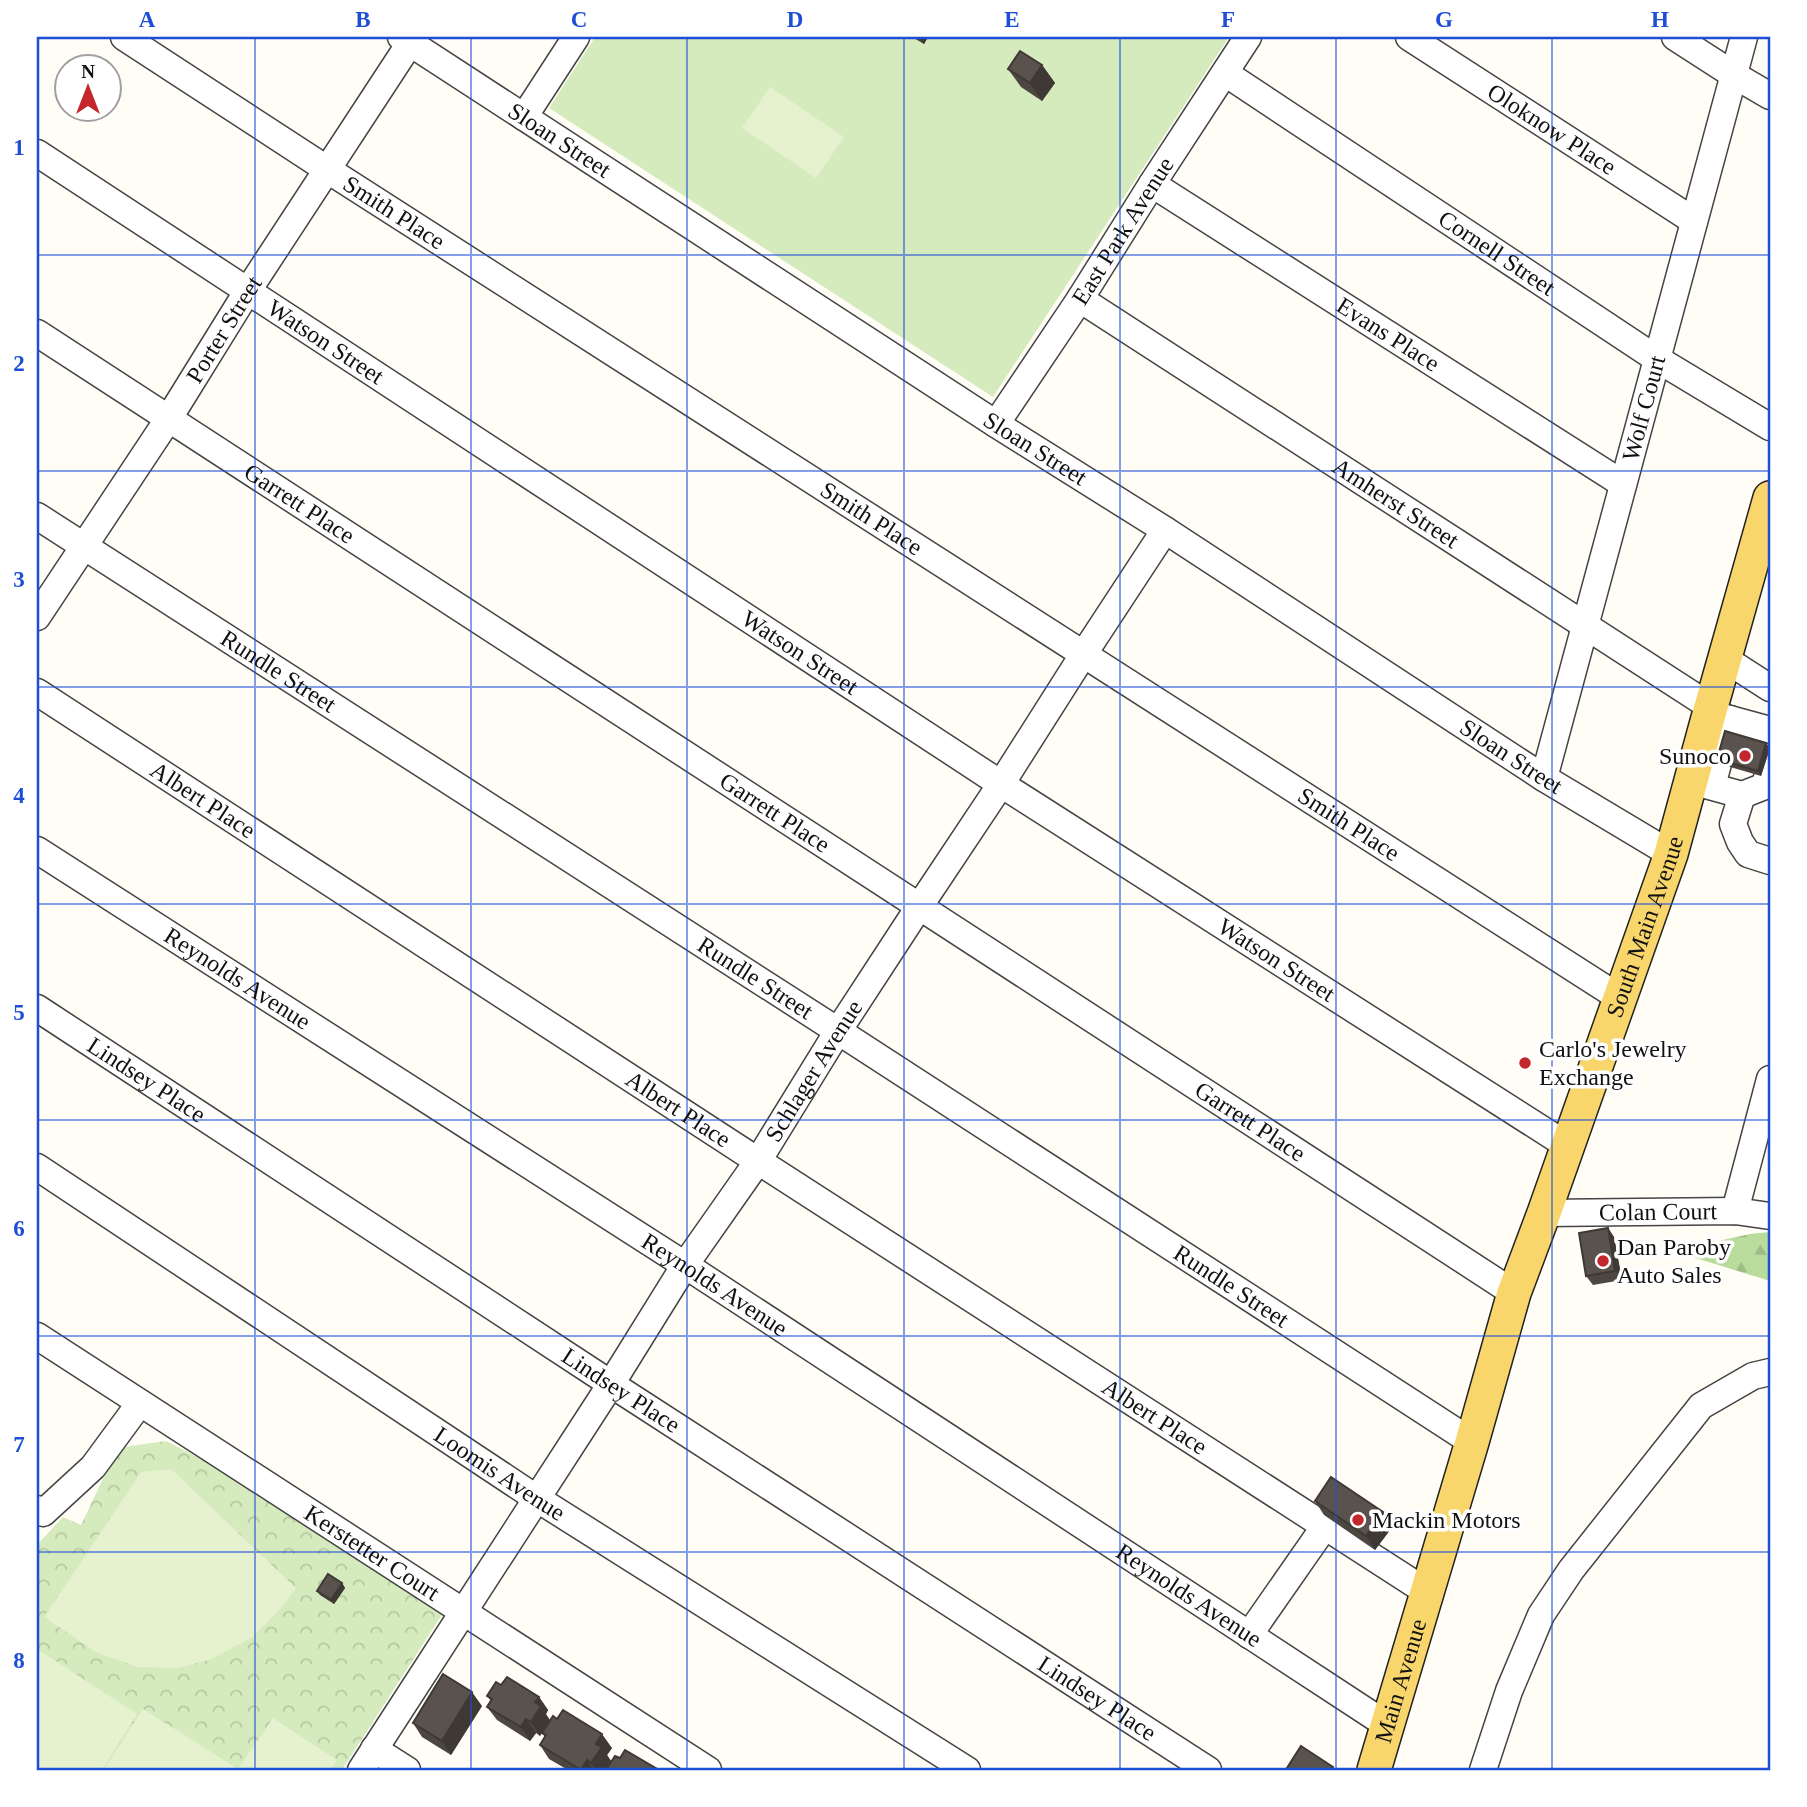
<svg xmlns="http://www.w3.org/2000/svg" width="1807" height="1807" font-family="Georgia,serif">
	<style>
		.grass { fill: #d5ebbd }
		.forest { fill: url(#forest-firs) }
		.park { fill: url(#park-crowns) }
		.pitch { fill: #e6f2cf }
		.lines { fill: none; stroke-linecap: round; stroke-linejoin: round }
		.minor-casing { stroke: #444; stroke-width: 29 }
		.major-casing { stroke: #222; stroke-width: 36 }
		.minor { stroke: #fff; stroke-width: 26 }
		.major { stroke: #f9d66b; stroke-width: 33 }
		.wall { fill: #4d4742 }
		.shaded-wall { fill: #3f3936 }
		.building { fill: #5a524d; stroke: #3f3936; stroke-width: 2 }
		.grid { fill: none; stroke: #1d4ed8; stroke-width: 2; stroke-opacity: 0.55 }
		.poi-dot { fill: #c4262e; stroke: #fff; stroke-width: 2.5 }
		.labels { text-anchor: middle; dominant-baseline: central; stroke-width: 7; stroke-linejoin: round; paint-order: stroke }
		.street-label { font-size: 24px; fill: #111; stroke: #fff }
		.poi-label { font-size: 24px; fill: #111; stroke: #fff; text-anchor: start }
		.neatline { fill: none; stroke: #1d4ed8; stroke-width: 2.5 }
		.grid-label { font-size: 23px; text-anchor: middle; font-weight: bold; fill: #1d4ed8 }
	</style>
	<defs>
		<pattern id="forest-firs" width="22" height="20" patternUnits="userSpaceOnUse" patternTransform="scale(1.75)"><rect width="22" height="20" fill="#b9dc9c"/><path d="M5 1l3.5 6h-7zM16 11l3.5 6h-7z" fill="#9ebc85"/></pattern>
		<pattern id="park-crowns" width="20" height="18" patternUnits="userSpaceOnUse" patternTransform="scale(1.75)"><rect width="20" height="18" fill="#d5ebbd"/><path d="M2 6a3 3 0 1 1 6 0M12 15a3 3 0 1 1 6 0" fill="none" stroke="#b6c8a1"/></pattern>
	</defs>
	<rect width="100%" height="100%" fill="#fffdf5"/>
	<!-- grass -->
	<path class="grass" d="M595,37H1229L993,397L549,108Z"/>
	<!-- forest -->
	<path class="forest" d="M1770,1232V1281L1673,1251L1750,1234Z"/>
	<!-- park -->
	<path class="park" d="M166,1441L271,1494L445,1610L342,1770H37V1545L63,1517L81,1525L111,1462L123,1447Z"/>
	<!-- pitch -->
	<path class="pitch" d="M770,87L844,137L816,178L742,128Z
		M171,1469L296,1588L281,1608L253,1637L209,1660L177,1668L137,1667L96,1652L44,1617L141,1472Z
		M37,1649L137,1714L102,1770H37Z
		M143,1709L238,1769L273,1718L337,1760L330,1770H104Z"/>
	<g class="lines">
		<!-- minor casing -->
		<g class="minor-casing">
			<g id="minor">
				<path id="s1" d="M124,37L328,170L1620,998"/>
				<path id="s2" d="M401,37L996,424L1165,530L1544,778L1671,854"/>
				<path id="s3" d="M1409,37L1694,221"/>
				<path d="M1675,37L1734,75L1770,96"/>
				<path id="s4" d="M1225,73L1657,359L1770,427"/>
				<path d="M524,117L576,37"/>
				<path id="s5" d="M37,153L1001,784L1568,1146"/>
				<path id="s6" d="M1152,184L1623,484"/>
				<path id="s7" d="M1080,299L1711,707"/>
				<path id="s8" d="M37,333L1514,1293"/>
				<path id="s9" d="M996,424L1080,299L1152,184L1248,37"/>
				<path id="s10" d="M37,516L838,1031L1472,1442"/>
				<path id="s11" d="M37,617L169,418L247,292L410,43"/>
				<path d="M1725,659L1770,688"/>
				<path id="s12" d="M37,692L758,1161L1427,1592"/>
				<path d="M1715,715L1770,730"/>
				<path id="s13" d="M1544,778L1744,37"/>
				<path d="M1691,781L1742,795L1733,824L1740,842L1748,854L1770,861"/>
				<path d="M1712,786L1730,719"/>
				<path d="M1742,795L1765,786L1770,766"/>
				<path id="s14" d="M37,850L685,1265L1387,1725"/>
				<path id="s15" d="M37,1008L611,1384L1208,1770"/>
				<path id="s16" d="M37,1167L536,1498L967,1770"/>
				<path d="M1735,1211L1770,1079"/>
				<path id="s17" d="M1544,1213L1735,1211L1770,1216"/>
				<path id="s18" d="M37,1336L708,1770"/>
				<path d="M37,1509L43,1513L93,1467L140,1403"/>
				<path d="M1249,1635L1325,1526"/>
				<path d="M374,1749L407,1770"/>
				<path id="s19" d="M361,1770L611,1384L685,1265L758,1161L838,1031L919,907L1001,784L1083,655L1165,530"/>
				<path d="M1483,1770L1509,1691L1541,1615L1571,1570L1701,1406L1753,1376L1770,1372"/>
			</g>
		</g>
		<!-- major casing -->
		<g class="major-casing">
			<g id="major">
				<path id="s20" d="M1374,1770L1472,1442L1514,1293L1544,1213L1671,854L1711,707L1770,498"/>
			</g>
		</g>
		<!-- minor -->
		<use href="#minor" class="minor"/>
		<!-- major -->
		<use href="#major" class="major"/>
	</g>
	<!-- wall -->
	<path class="wall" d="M912,37H928L924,44Z
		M1042,65L1055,83L1042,101L1021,87L1008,69Z
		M1770,748L1761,776L1720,764L1717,759Z
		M1608,1228L1614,1237L1622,1280L1593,1285L1586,1276Z
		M1315,1501L1383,1512L1393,1526L1375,1550L1324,1515Z
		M342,1583L345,1588L334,1604L320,1595L317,1591Z
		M487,1696L539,1697L548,1710L546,1714L540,1736L536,1733L530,1741L497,1720L487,1707L491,1701Z
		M482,1706L451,1755L422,1737L413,1723Z
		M542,1733L612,1748L607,1755L611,1761L605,1770H568L549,1759L540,1745L545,1737Z"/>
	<!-- shaded-wall -->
	<path class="shaded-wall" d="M918,37H928L924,44Z
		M1042,65L1055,83L1042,101L1030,83Z
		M1766,743L1770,748L1761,776L1758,771Z
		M1608,1228L1614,1237L1622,1280L1615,1271Z
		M1383,1512L1393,1526L1375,1550L1366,1536Z
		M342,1583L345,1588L334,1604L331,1600Z
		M472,1692L482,1706L451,1755L442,1741Z
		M539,1697L548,1710L546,1714L550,1720L540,1736L531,1722L535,1702Z
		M526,1719L536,1733L530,1741L521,1727Z
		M602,1734L612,1748L607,1755L611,1761L605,1770H596L591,1763L596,1744Z
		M587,1760L593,1770H581Z"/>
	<!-- building -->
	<path class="building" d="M1020,51L1042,65L1030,83L1008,69Z
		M1725,731L1766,743L1758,771L1717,759Z
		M1608,1228L1615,1271L1586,1276L1579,1233Z
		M1331,1477L1383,1512L1366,1536L1315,1501Z
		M328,1574L342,1583L331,1600L317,1591Z
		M443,1674L472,1692L442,1741L413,1723Z
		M507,1677L539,1697L535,1702L541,1706L531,1722L526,1719L521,1727L487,1707L492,1699L487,1696L496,1682L501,1685Z
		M563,1710L602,1734L596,1744L602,1747L591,1763L587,1760L581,1770L540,1745L546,1735L542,1733L553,1716L557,1719Z
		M1301,1746L1333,1767L1331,1770H1290L1287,1768Z
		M625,1750L659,1770H606L615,1756L620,1758Z"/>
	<!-- grid -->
	<path class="grid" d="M255,37V1770M471,37V1770M687,37V1770M904,37V1770M1120,37V1770M1336,37V1770M1552,37V1770M37,255H1770M37,471H1770M37,687H1770M37,904H1770M37,1120H1770M37,1336H1770M37,1552H1770"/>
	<!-- markers -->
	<g class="poi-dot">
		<circle cx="1745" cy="756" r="7"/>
		<circle cx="1525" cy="1063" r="7"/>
		<circle cx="1603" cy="1261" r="7"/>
		<circle cx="1358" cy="1520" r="7"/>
	</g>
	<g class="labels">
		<!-- street labels -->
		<g class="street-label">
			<text stroke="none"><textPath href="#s3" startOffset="170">Oloknow Place</textPath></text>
			<text stroke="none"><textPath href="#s2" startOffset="189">Sloan Street</textPath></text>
			<text stroke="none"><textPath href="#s1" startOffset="322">Smith Place</textPath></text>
			<text stroke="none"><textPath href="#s9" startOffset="231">East Park Avenue</textPath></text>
			<text stroke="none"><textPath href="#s4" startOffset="326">Cornell Street</textPath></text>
			<text stroke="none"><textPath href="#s11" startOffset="343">Porter Street</textPath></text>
			<text stroke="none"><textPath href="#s6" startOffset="280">Evans Place</textPath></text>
			<text stroke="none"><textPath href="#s5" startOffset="345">Watson Street</textPath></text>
			<text stroke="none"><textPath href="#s13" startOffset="383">Wolf Court</textPath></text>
			<text stroke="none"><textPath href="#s2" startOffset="756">Sloan Street</textPath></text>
			<text stroke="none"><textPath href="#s7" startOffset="376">Amherst Street</textPath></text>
			<text stroke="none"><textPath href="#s8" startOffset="313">Garrett Place</textPath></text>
			<text stroke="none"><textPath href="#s1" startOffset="889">Smith Place</textPath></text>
			<text stroke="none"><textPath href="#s5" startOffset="912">Watson Street</textPath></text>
			<text stroke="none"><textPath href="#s10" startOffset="287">Rundle Street</textPath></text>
			<text stroke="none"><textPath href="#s2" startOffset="1323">Sloan Street</textPath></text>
			<text stroke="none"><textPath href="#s12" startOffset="198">Albert Place</textPath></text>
			<text stroke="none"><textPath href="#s8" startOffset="880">Garrett Place</textPath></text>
			<text stroke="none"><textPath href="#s1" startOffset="1456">Smith Place</textPath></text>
			<text stroke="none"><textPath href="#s20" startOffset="886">South Main Avenue</textPath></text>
			<text stroke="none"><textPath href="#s5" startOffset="1479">Watson Street</textPath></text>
			<text stroke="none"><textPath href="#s14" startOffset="238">Reynolds Avenue</textPath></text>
			<text stroke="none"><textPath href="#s10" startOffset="854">Rundle Street</textPath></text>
			<text stroke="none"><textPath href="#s19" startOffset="833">Schlager Avenue</textPath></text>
			<text stroke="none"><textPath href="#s15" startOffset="131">Lindsey Place</textPath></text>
			<text stroke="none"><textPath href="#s12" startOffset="765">Albert Place</textPath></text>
			<text stroke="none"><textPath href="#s8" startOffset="1447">Garrett Place</textPath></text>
			<text stroke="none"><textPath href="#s17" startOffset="114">Colan Court</textPath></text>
			<text stroke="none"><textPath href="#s14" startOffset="805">Reynolds Avenue</textPath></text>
			<text stroke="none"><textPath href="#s10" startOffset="1421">Rundle Street</textPath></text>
			<text stroke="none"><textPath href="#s15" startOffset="698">Lindsey Place</textPath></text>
			<text stroke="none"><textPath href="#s12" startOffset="1332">Albert Place</textPath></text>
			<text stroke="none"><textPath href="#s16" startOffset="555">Loomis Avenue</textPath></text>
			<text stroke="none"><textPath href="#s18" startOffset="399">Kerstetter Court</textPath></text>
			<text stroke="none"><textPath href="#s14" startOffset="1372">Reynolds Avenue</textPath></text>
			<text stroke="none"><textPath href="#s20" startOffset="93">Main Avenue</textPath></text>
			<text stroke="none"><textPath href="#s15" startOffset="1265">Lindsey Place</textPath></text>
		</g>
		<!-- poi labels -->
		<g class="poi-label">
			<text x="1731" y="756" text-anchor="end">Sunoco</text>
			<text x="1539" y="1049">Carlo's Jewelry<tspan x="1539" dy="28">Exchange</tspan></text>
			<text x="1617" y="1247">Dan Paroby<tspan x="1617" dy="28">Auto Sales</tspan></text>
			<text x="1372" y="1520">Mackin Motors</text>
		</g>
	</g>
	<!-- border -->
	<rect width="1807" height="1807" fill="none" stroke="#ffffff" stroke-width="77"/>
	<!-- north arrow -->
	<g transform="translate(88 88)"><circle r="33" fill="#ffffff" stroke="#a0a0a0" stroke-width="2"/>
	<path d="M0-5L12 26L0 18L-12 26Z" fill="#c4262e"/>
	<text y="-10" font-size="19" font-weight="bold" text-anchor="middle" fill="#111111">N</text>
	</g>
	<rect x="38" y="38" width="1731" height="1731" class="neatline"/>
	<g class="grid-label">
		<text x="147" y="27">A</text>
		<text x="363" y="27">B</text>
		<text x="579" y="27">C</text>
		<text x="795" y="27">D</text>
		<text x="1012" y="27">E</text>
		<text x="1228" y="27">F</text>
		<text x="1444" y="27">G</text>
		<text x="1660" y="27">H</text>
		<text x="19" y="155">1</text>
		<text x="19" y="371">2</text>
		<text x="19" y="587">3</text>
		<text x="19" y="803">4</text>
		<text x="19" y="1020">5</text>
		<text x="19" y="1236">6</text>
		<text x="19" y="1452">7</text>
		<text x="19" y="1668">8</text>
	</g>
</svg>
